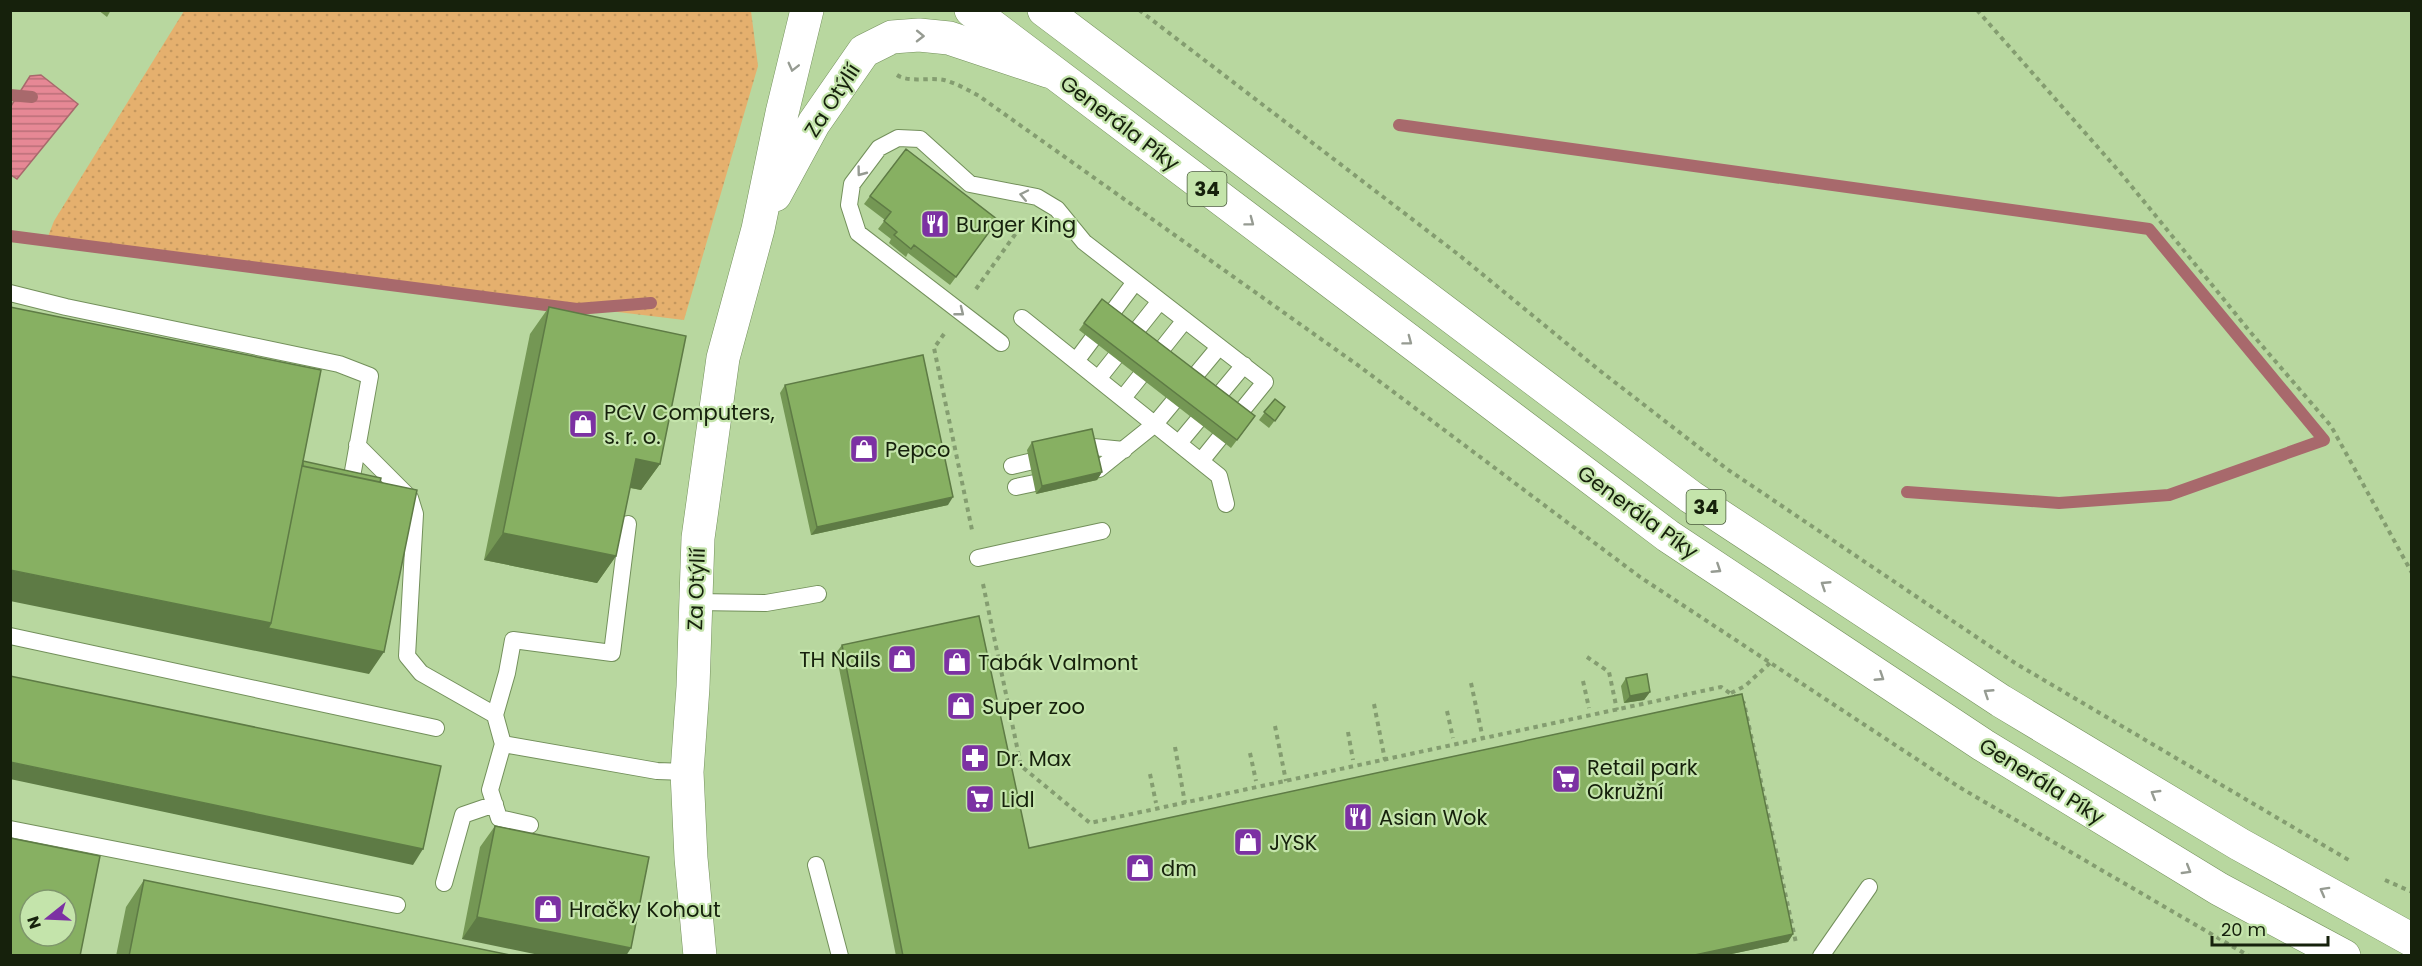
<svg xmlns="http://www.w3.org/2000/svg" width="2422" height="966" font-family="Poppins,sans-serif">
	<style>
		.grass { fill: url(#grass-dots) }
		.water { fill: url(#water-rules); stroke: #a8696c; stroke-width: 1.5 }
		.lines { fill: none; stroke-linecap: round; stroke-linejoin: round }
		.stream { stroke: #a8696c; stroke-width: 12 }
		.service-casing { stroke: #73905b; stroke-width: 18 }
		.minor-casing { stroke: #73905b; stroke-width: 34 }
		.trunk-casing { stroke: #73905b; stroke-width: 34 }
		.path { stroke: #849d70; stroke-width: 4; stroke-dasharray: 4.5 4.5; stroke-linecap: butt }
		.service { stroke: #fff; stroke-width: 16 }
		.minor { stroke: #fff; stroke-width: 33 }
		.trunk { stroke: #fff; stroke-width: 33 }
		.wall { fill: #749754 }
		.shaded-wall { fill: #5e7b45 }
		.building { fill: #87b062; stroke: #5e7b45; stroke-width: 1.5; fill-rule: evenodd }
		.oneway { stroke: #969b92 }
		.labels { text-anchor: middle; dominant-baseline: central; stroke-width: 4.5; stroke-linejoin: round; paint-order: stroke }
		.shield { fill: #c4e4ab; stroke: #4a5c3c; stroke-width: 1.5 }
		.shield-label { font-size: 20px; font-weight: bold; fill: #16210c }
		.street-label { font-size: 21px; fill: #16210c; stroke: #c4e4ab }
		.poi-label { font-size: 21px; fill: #16210c; stroke: #c4e4ab; text-anchor: start }
	</style>
	<defs>
		<pattern id="grass-dots" width="8" height="8" patternUnits="userSpaceOnUse" patternTransform="scale(1.5)"><rect width="8" height="8" fill="#e5b06e"/><path d="M2 2h.1M6 6h.1" fill="none" stroke="#c4975e" stroke-width="1.8" stroke-linecap="round"/></pattern>
		<pattern id="water-rules" width="6" height="5" patternUnits="userSpaceOnUse" patternTransform="scale(1.5)"><rect width="6" height="5" fill="#e68895"/><path d="M0 2.5h6" fill="none" stroke="#b96f78"/></pattern>
	</defs>
	<rect width="100%" height="100%" fill="#b8d79f"/>
	<!-- grass -->
	<path class="grass" d="M184,11H751L758,66L684,320L269,270L47,239L54,221Z"/>
	<!-- water -->
	<path class="water" d="M41,75L78,104L17,179L11,175V106L30,76Z"/>
	<g class="lines">
		<!-- stream -->
		<path class="stream" d="M10,95L32,97
			M1399,125L2149,229L2324,440L2169,495L2059,503L1907,492
			M10,236L577,309L651,303"/>
		<!-- service casing -->
		<g class="service-casing">
			<path id="service" d="M10,293L66,307L339,364L370,376L353,471
				M1022,318L1219,476L1226,504
				M1001,343L858,233L849,205L852,184L879,148L898,138L920,139L970,184L1037,197L1057,209L1084,242L1265,382L1201,461
				M1076,361L1135,282
				M1098,379L1160,301
				M1123,398L1185,320
				M1179,443L1244,365
				M357,445L410,498L415,514L407,656L421,673L495,715
				M1075,451L1093,447L1124,450
				M1012,466L1050,457
				M1082,473L1099,469L1155,424L1219,347
				M1016,487L1054,479
				M978,558L1102,531
				M696,602L766,603L818,594
				M10,636L436,728
				M503,744L495,715L507,673L513,640L612,653L628,524
				M530,825L499,818L490,790L503,744L657,771L687,772
				M10,829L397,905
				M816,865L840,956
				M444,883L463,815L495,804
				M1821,956L1869,887"/>
		</g>
		<!-- minor casing -->
		<g class="minor-casing">
			<path id="minor" d="M775,195L814,123L864,51L892,37L919,35L949,38L1048,71
				M700,956L691,858L687,772L693,687L698,538L723,358L758,229L782,113L807,10"/>
		</g>
		<!-- trunk casing -->
		<g class="trunk-casing">
			<path id="trunk" d="M971,10L1668,536L1983,745L2219,889L2344,956
				M1044,10L1691,497L2001,701L2239,844L2412,940"/>
		</g>
		<!-- path -->
		<path class="path" d="M1139,10L1459,255L1599,370L1727,469L2015,663L2352,862
			M1977,10L2124,177L2252,334L2331,426L2412,573
			M897,75C909,83 929,77 944,80C956,83 968,90 979,96L1359,366L1640,577L1959,787L2249,956
			M976,289L1024,222
			M944,334L934,348L972,530
			M983,584L1021,766L1090,823L1721,687L1744,703L1796,943
			M1587,657L1609,672L1617,710
			M1583,681L1589,708
			M1471,683L1483,739
			M1731,693L1745,686L1770,663
			M1374,704L1385,760
			M1447,711L1453,738
			M1275,726L1286,781
			M1348,732L1353,760
			M1175,747L1185,803
			M1250,753L1256,781
			M1150,774L1156,803
			M2385,880L2412,892"/>
		<!-- service -->
		<use href="#service" class="service"/>
		<!-- minor -->
		<use href="#minor" class="minor"/>
		<!-- trunk -->
		<use href="#trunk" class="trunk"/>
	</g>
	<!-- wall -->
	<path class="wall" d="M98,10H111L107,17Z
		M870,196L998,220L950,285L908,253L906,257L889,243L891,239L878,229L885,220L864,204Z
		M1102,299L1255,416L1231,448L1079,330Z
		M549,307L660,464L641,490L630,488L616,556L597,583L484,560L530,334Z
		M785,385L948,505L811,535L780,393Z
		M1275,399L1285,407L1269,428L1259,420Z
		M1032,442L1102,472L1097,480L1036,494L1027,450Z
		M842,645L1029,848L1793,934L1788,942L1722,956H896L836,653Z
		M1626,678L1650,692L1644,700L1624,703L1621,686Z
		M495,826L626,956L462,939L480,847Z
		M144,880L515,956H116L126,907Z"/>
	<!-- shaded-wall -->
	<path class="shaded-wall" d="M636,459L660,464L641,490L617,485Z
		M1102,472L1097,480L1036,494L1042,486Z
		M953,497L948,505L811,535L817,527Z
		M503,533L616,556L597,583L484,560Z
		M10,570L271,623L384,652L369,674L10,601Z
		M1650,692L1644,700L1624,703L1630,696Z
		M10,762L423,849L413,865L10,779Z
		M477,917L631,948L626,956H544L462,939Z
		M1793,934L1788,942L1722,956H1690Z"/>
	<!-- building -->
	<path class="building" d="M906,149L998,220L956,277L914,245L911,249L894,235L897,232L884,221L891,212L870,196Z
		M1102,299L1255,416L1237,440L1084,323Z
		M10,307L321,370L271,623L10,570Z
		M549,307L686,336L660,464L636,459L616,556L503,533Z
		M923,355L953,497L817,527L785,385Z
		M1275,399L1285,407L1275,421L1264,412Z
		M1092,429L1102,472L1042,486L1032,442Z
		M303,461L381,478L380,482L303,466Z
		M302,466L417,490L384,652L268,628L271,623Z
		M979,616L1029,848L1742,694L1793,934L1690,956H903L842,645Z
		M1647,674L1650,692L1630,696L1626,678Z
		M10,676L441,766L423,849L10,762Z
		M495,826L649,857L631,948L477,917Z
		M10,838L100,856L80,956H10ZM30,900H66V936H30Z
		M144,880L515,956H129Z"/>
	<!-- one-way arrows -->
	<defs><path id="oneway-chevron" d="M-2-3.5L2.5 0L-2 3.5" fill="none" stroke-width="1.6" stroke-linecap="round" stroke-linejoin="round" transform="scale(1.5)"/></defs>
	<g class="oneway">
		<use href="#oneway-chevron" transform="translate(920 36) rotate(1)"/>
		<use href="#oneway-chevron" transform="translate(793 67) rotate(104)"/>
		<use href="#oneway-chevron" transform="translate(861 172) rotate(127)"/>
		<use href="#oneway-chevron" transform="translate(1024 195) rotate(-168)"/>
		<use href="#oneway-chevron" transform="translate(1250 222) rotate(37)"/>
		<use href="#oneway-chevron" transform="translate(960 312) rotate(38)"/>
		<use href="#oneway-chevron" transform="translate(1408 341) rotate(37)"/>
		<use href="#oneway-chevron" transform="translate(1717 569) rotate(33)"/>
		<use href="#oneway-chevron" transform="translate(1825 585) rotate(-147)"/>
		<use href="#oneway-chevron" transform="translate(1880 677) rotate(33)"/>
		<use href="#oneway-chevron" transform="translate(1988 693) rotate(-147)"/>
		<use href="#oneway-chevron" transform="translate(2155 794) rotate(-149)"/>
		<use href="#oneway-chevron" transform="translate(2187 870) rotate(31)"/>
		<use href="#oneway-chevron" transform="translate(2324 891) rotate(-151)"/>
	</g>
	<!-- icons -->
	<defs>
		<g id="restaurant-square" transform="scale(1.5)"><rect x="-9" y="-9" width="18" height="18" rx="4" fill="#7c31a3" stroke="#c4e4ab"/><path d="M-5-6h1v4h1v-4h1v4h1v-4h1v5L-1.5 .5V6h-2V.5L-5-1ZM5-6V6H3V1.5H1.5Q1.5-4 5-6Z" fill="#fff"/></g>
		<g id="shop-square" transform="scale(1.5)"><rect x="-9" y="-9" width="18" height="18" rx="4" fill="#7c31a3" stroke="#c4e4ab"/><path d="M-5-2.5h2.3a2.7 3.5 0 0 1 5.4 0H5L5.5 6h-11ZM-1.5-2.5h3a1.5 2.3 0 0 0-3 0Z" fill="#fff"/></g>
		<g id="pharmacy-square" transform="scale(1.5)"><rect x="-9" y="-9" width="18" height="18" rx="4" fill="#7c31a3" stroke="#c4e4ab"/><path d="M-2-6h4v4h4v4h-4v4h-4v-4h-4v-4h4Z" fill="#fff"/></g>
		<g id="supermarket-square" transform="scale(1.5)"><rect x="-9" y="-9" width="18" height="18" rx="4" fill="#7c31a3" stroke="#c4e4ab"/><path d="M-6-5.5h2.5l.6 2H6L4.5 2H-2.5L-4.4-4H-6ZM-1.5 3.2a1.3 1.3 0 1 0 .1 0ZM3 3.2a1.3 1.3 0 1 0 .1 0Z" fill="#fff"/></g>
	</defs>
	<g fill-rule="evenodd">
		<use href="#restaurant-square" x="935" y="224"/>
		<use href="#shop-square" x="583" y="424"/>
		<use href="#shop-square" x="864" y="449"/>
		<use href="#shop-square" x="902" y="659"/>
		<use href="#shop-square" x="957" y="662"/>
		<use href="#shop-square" x="961" y="706"/>
		<use href="#pharmacy-square" x="975" y="758"/>
		<use href="#supermarket-square" x="1566" y="779"/>
		<use href="#supermarket-square" x="980" y="799"/>
		<use href="#restaurant-square" x="1358" y="817"/>
		<use href="#shop-square" x="1248" y="842"/>
		<use href="#shop-square" x="1140" y="868"/>
		<use href="#shop-square" x="548" y="909"/>
	</g>
	<g class="labels">
		<!-- shield labels -->
		<g class="shield">
			<rect x="1187.5" y="172" width="39" height="34" rx="4.5"/>
			<rect x="1686.5" y="490" width="39" height="34" rx="4.5"/>
		</g>
		<g class="shield-label">
			<text x="1207" y="189">34</text>
			<text x="1706" y="507">34</text>
		</g>
		<!-- street labels -->
		<g class="street-label">
			<text transform="translate(832 100) rotate(-57)">Za Otýlií</text>
			<text transform="translate(1120 123) rotate(37)">Generála Píky</text>
			<text transform="translate(1638 512) rotate(36)">Generála Píky</text>
			<text transform="translate(696 589) rotate(-88)">Za Otýlií</text>
			<text transform="translate(2042 781) rotate(32)">Generála Píky</text>
		</g>
		<!-- poi labels -->
		<g class="poi-label">
			<text x="956" y="224">Burger King</text>
			<text x="604" y="412">PCV Computers,<tspan x="604" dy="24">s. r. o.</tspan></text>
			<text x="885" y="449">Pepco</text>
			<text x="881" y="659" text-anchor="end">TH Nails</text>
			<text x="978" y="662">Tabák Valmont</text>
			<text x="982" y="706">Super zoo</text>
			<text x="996" y="758">Dr. Max</text>
			<text x="1587" y="767">Retail park<tspan x="1587" dy="24">Okružní</tspan></text>
			<text x="1001" y="799">Lidl</text>
			<text x="1379" y="817">Asian Wok</text>
			<text x="1269" y="842">JYSK</text>
			<text x="1161" y="868">dm</text>
			<text x="569" y="909">Hračky Kohout</text>
		</g>
	</g>
	<!-- border -->
	<rect width="2422" height="966" fill="none" stroke="#16210c" stroke-width="24"/>
	<!-- north arrow -->
	<g transform="translate(48 918) rotate(252)"><circle r="28" fill="#c4e4ab" stroke="#7e966b" stroke-width="1.5"/>
	<path d="M0-4.5L10 22L0 15L-10 22Z" fill="#7c31a3"/>
	<text y="-9" font-size="16" font-weight="bold" text-anchor="middle" fill="#16210c">N</text>
	</g>
	<!-- scale -->
	<path d="M2212 936v9h116v-9" fill="none" stroke="#16210c" stroke-width="3"/>
	<text x="2221" y="936" font-size="18" fill="#16210c" stroke="#c4e4ab" stroke-width="4.5" paint-order="stroke">20 m</text>
</svg>
